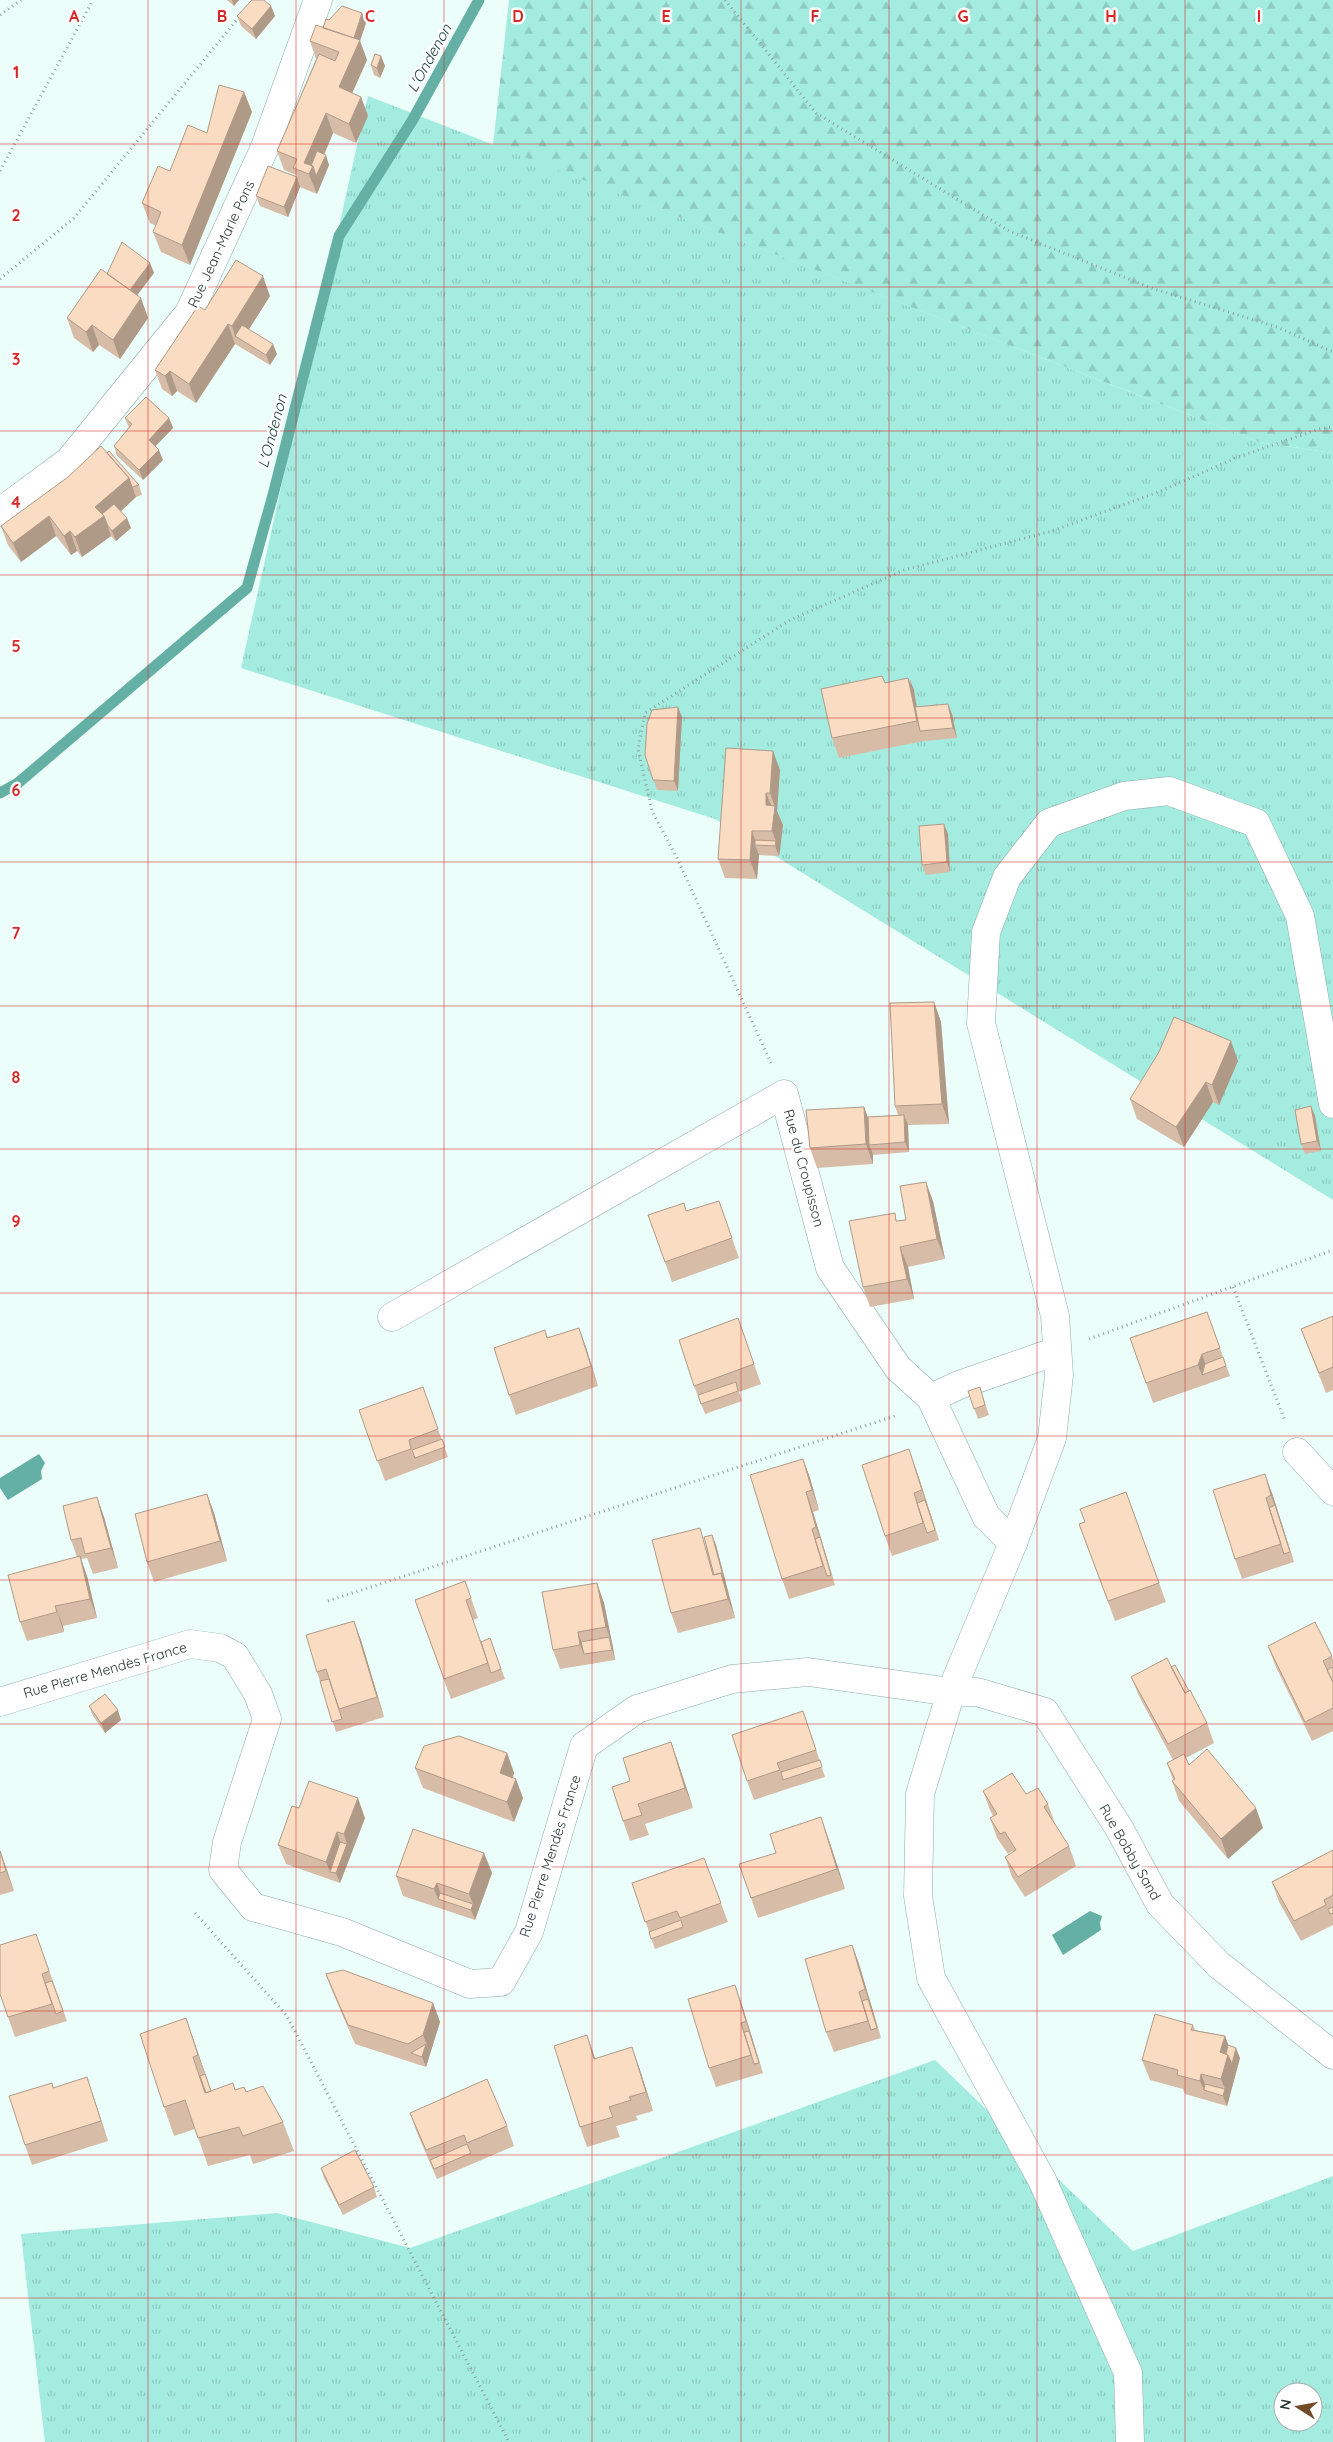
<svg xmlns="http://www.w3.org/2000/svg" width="1333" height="2442" font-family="Quicksand,sans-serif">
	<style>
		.grass { fill: url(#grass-tufts); fill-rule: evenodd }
		.forest { fill: url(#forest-firs) }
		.water { fill: #65b0a4 }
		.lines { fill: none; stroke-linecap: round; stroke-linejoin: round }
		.stream { stroke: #65b0a4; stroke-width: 11 }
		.minor-casing { stroke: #8daca6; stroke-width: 29 }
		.tertiary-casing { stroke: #8daca6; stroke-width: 29 }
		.path { stroke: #8f9f9c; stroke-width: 3; stroke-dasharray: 1 4; stroke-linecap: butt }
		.minor { stroke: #fff; stroke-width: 28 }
		.tertiary { stroke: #fff; stroke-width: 28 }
		.wall { fill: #d7bda8 }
		.shaded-wall { fill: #af9a88 }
		.building { fill: #fadcc3; stroke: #af9a88 }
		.grid { fill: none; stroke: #d62828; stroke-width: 1; stroke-opacity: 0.55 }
		.labels { text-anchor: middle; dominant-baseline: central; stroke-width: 5; stroke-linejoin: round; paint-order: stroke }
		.street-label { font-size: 14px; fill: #2a3634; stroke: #fff }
		.water-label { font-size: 15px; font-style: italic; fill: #1b3f3a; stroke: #fff }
		.grid-label { font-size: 16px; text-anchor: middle; font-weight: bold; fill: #d62828; stroke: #fff; stroke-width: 5; stroke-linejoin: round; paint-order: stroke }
	</style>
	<defs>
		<pattern id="grass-tufts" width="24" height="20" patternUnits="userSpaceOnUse" patternTransform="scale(1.25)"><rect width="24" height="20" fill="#a4ece0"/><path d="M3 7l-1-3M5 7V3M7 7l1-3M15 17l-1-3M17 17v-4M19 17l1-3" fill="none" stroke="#8dcbc1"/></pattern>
		<pattern id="forest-firs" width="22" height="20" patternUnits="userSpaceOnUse" patternTransform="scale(1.25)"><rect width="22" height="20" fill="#a4ece0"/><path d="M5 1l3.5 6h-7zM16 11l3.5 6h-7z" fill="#8dcbc1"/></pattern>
	</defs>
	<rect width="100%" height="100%" fill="#ebfefa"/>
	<!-- grass -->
	<path class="grass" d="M368,96L1259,442L1333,453V1200L715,819L241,668Z
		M935,2060L1133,2251L1333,2176V2442H45L21,2234L277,2213L410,2248ZM1283,2392H1313V2422H1283Z"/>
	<!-- forest -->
	<path class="forest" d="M509,0H1333V453L1259,442L493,145Z"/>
	<!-- water -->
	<path class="water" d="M39,1454L45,1463L41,1471L42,1479L8,1500L0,1488V1478Z
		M1090,1911L1102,1916L1100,1923L1101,1930L1063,1955L1052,1935Z"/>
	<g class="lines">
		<!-- stream -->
		<path class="stream" d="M0,793L18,783L247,588L273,495L339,236L412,121L479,0"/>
		<!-- minor casing -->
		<g class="minor-casing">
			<path id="minor" d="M0,512L69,461L189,313L265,147L318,0
				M392,1317L784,1094L830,1268L898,1368L931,1398L986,1516L1013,1543
				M931,1398L959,1385L1057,1351
				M1297,1452L1333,1491
				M0,1702L190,1644L220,1648L235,1656L258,1694L267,1719L227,1842L223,1870L253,1907L342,1932L470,1984L501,1982L529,1932L584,1746L637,1709L732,1679L808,1672L951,1692H977L1045,1712L1119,1828L1160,1904L1219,1965L1333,2055"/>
		</g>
		<!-- tertiary casing -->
		<g class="tertiary-casing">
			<path id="tertiary" d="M1130,2442L1128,2373L1042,2180L931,1978L918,1896L920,1794L951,1692L1013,1543L1052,1438L1059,1375L1055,1316L981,1023L986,932L1007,877L1049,823L1124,796L1169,791L1256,823L1300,916L1333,1104"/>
		</g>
		<!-- path -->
		<path class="path" d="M725,0L816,113L1009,231L1151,288L1277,327L1333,352
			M0,15L21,0
			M0,171L93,0
			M0,279L74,218L240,16
			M771,1063L677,858L652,811L638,749L645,713L790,620L904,570L1052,531L1161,491L1238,457L1319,429L1333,427
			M1233,1287L1285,1421
			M1089,1339L1333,1250
			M328,1601L898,1415
			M195,1913L287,2016L509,2442"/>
		<!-- minor -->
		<use href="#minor" class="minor"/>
		<!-- tertiary -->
		<use href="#tertiary" class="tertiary"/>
	</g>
	<!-- wall -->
	<path class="wall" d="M227,0H239L234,6Z
		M271,6L275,16L256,39L241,26L237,16Z
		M362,13L366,23L360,41L367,60L352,93L361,97L368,116L356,143L333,133L324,155L329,165L317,194L300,187L288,217L260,206L256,196L297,177L296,175L284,170L277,151L316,59L310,41L329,20Z
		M381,56L385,66L380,78L374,75L371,65Z
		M244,92L252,112L190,265L161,252L153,232L156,226L150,223L142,203L170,171L207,133Z
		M150,263L154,273L137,295L148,318L120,359L99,345L93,352L74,338L67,318L107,274Z
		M270,296L249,329L277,354L270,365L235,344L196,403L177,391L172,396L162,389L155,370L205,310Z
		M125,418H169L173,428L155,446L163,460L143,480L117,456L114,446L129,428Z
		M107,453L139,485L142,495L136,497L121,511L131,528L116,541L111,536L82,557L77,551L71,555L56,536L21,562L8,545L1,526Z
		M910,680L914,690L917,707L948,704L952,714L957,738L924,741L839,758L832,738L885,683Z
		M682,717L678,791L657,790L645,755Z
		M780,770L777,811L783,825L779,856L759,855L757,879L725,878L718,859Z
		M944,824L948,834L950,872L926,875L922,865Z
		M934,1002L941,1022L949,1124L908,1125L909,1152L873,1155V1154V1164L817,1168L810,1148L864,1107L868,1117L898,1115L895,1106Z
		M1238,1061L1219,1105L1213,1102L1184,1147L1137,1119L1130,1099Z
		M1311,1106L1315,1116L1321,1151L1305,1154L1301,1144Z
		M719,1201L739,1258L672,1282L648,1215L687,1211Z
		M933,1201L945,1259L908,1267L914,1299L870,1307L863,1287L898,1221L906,1220Z
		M1207,1312L1230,1376L1153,1403L1130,1338Z
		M1333,1316V1390L1326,1393L1301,1329Z
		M738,1318L761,1384L739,1392L742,1401L705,1414L694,1386Z
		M579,1328L598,1386L516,1415L509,1395L545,1330L548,1338Z
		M423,1387L448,1457L385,1481L359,1410Z
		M968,1391L983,1397L989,1415L978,1419Z
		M803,1459L810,1478L819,1510L813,1512L835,1585L789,1599L782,1579Z
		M916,1469L939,1540L892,1556L885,1536Z
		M1213,1490L1272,1493L1294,1562L1242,1579L1235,1559Z
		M1126,1492L1166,1602L1115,1621L1079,1524L1085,1522Z
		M207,1494L214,1513L227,1561L154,1582L147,1562Z
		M97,1497L104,1517L118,1568L93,1574L87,1558L81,1559L87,1576L97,1618L63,1626L64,1632L27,1641L20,1622L77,1557L71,1540Z
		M712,1535L716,1545L735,1618L678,1633L671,1613Z
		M465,1581L478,1618L473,1620L484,1652L490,1638L505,1679L451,1699L415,1600Z
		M597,1583L604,1603L615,1660L560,1669L553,1650Z
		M361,1640L384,1717L336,1732L317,1672Z
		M1268,1646L1332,1656L1333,1659V1731L1312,1741L1275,1665Z
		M1171,1667L1189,1691L1207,1723L1214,1743L1186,1758L1189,1764L1263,1828L1228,1859L1179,1801L1172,1781L1173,1780L1167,1763L1173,1760L1139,1696L1131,1677Z
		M89,1706L121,1720L105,1733L93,1716Z
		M810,1731L825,1777L787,1789L754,1800L747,1781Z
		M671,1742L678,1762L693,1808L645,1824L649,1835L630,1841L623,1821L630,1781Z
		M507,1753L514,1773L513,1778L523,1798L514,1822L423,1788L415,1768Z
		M983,1791L1026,1794L1048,1804L1055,1824L1069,1846L1076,1866L1025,1897L1012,1877L1005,1857L1013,1852L1012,1851L1008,1854L997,1838L990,1818L993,1816L990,1810Z
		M299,1808L365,1818L340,1883L286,1864L278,1845Z
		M821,1817L845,1889L758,1918L751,1898L776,1853Z
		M0,1850L14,1891L0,1895Z
		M1333,1850V1925L1301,1941L1279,1902L1272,1882Z
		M484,1853L492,1873L475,1920L403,1896L396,1876Z
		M704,1858L728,1922L687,1937L686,1935L687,1937L655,1949L632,1883Z
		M852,1945L859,1964L881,2038L834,2052L826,2032Z
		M43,1953L67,2021L15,2037L8,2017Z
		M325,1973L433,2003L440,2022L426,2067L355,2044L333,1993Z
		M742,2005L763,2073L716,2087L709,2068Z
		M186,2018L211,2091L235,2090L246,2092L283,2122L294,2151L253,2164L250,2155L208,2166L195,2129L174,2136L164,2107Z
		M1193,2025L1195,2030L1225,2036L1228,2045L1240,2058L1227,2106L1185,2094L1183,2089L1150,2080L1142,2060Z
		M595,2059L639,2067L653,2111L636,2116L638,2120L616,2126L620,2137L587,2147L580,2127Z
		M53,2088L92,2092L108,2141L32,2165L25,2145Z
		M410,2113L507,2126L514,2146L437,2179L417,2133Z
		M321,2168L374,2187L377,2197L343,2215L324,2178Z"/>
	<!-- shaded-wall -->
	<path class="shaded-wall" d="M232,0H239L234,6Z
		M271,6L275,16L256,39L252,29Z
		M362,13L366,23L360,41L367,60L346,107L339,87Z
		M381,56L385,66L380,78L377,68Z
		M244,92L252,112L190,265L182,245Z
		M361,97L368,116L356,143L349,124Z
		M326,113L333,133L316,174L326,155L329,165L317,194L304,163Z
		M297,177L300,187L288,217L284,207Z
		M150,263L154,273L132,302L129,292Z
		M263,276L270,296L242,340L235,336L232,326Z
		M141,298L148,318L120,359L113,340Z
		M228,324L235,344L196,403L189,384Z
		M92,325L99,345L93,352L86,332Z
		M273,344L277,354L270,365L266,355Z
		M170,371L177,391L172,396L165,376Z
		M169,418L173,428L152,450L149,440Z
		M159,450L163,460L143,480L139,470Z
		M129,478L136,497L107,524L111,536L82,557L75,537L95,507Z
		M49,516L56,536L21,562L13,543Z
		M127,518L131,528L116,541L112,531Z
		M70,531L77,551L71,555L64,536Z
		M908,678L915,698L922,731H920L917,721Z
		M910,680L914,690L915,698L911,688Z
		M948,704L952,714L957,738L953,728Z
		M678,707L682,717L678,791L674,781Z
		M773,751L780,770L777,811L783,825L780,851L772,831L775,807L770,793Z
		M766,793L774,812L766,805Z
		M944,824L948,834L950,872L947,862Z
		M752,831L757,845H755L759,855L757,879L750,860Z
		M776,841L780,851L779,856L775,846Z
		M934,1002L941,1022L949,1124L942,1104Z
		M1231,1041L1238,1061L1219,1105L1212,1085Z
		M1206,1082L1213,1102L1184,1147L1176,1127Z
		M1311,1106L1315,1116L1321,1151L1317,1141Z
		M864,1107L871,1127L869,1145L873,1154V1164L866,1144Z
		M904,1115L908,1125L909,1152L905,1142Z
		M926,1182L933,1201L945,1259L937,1239Z
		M900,1247L908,1267L914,1299L907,1279Z
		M579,1328L586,1347L598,1386L591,1366Z
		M1202,1354L1208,1372L1202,1375L1198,1365Z
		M909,1449L916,1469L939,1540L922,1490Z
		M803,1459L810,1478L819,1510L812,1490Z
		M1265,1474L1272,1493L1294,1562L1271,1495Z
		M806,1492L813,1512L835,1585L816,1527Z
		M207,1494L214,1513L227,1561L220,1541Z
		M97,1497L104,1517L118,1568L111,1548Z
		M712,1535L716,1545L735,1618L728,1599Z
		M80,1556L87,1576L97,1618L90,1599Z
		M597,1583L604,1603L613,1647L606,1627Z
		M55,1606L63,1626L64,1632L57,1612Z
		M354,1621L361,1640L384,1717L377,1697Z
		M578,1632L585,1652L584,1654L580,1645Z
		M609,1637L613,1647L615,1660L612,1650Z
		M118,1710L121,1720L105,1733L101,1723Z
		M671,1742L678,1762L693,1808L685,1788Z
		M507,1753L514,1773L507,1793L500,1773Z
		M516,1779L523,1798L514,1822L507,1802Z
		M358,1798L365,1818L340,1883L336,1873L330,1872L334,1882L326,1862L337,1832L344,1852L347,1844L344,1834Z
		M1256,1808L1263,1828L1228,1859L1221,1839Z
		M821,1817L828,1837L845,1889L837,1869Z
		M0,1850L14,1891L6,1871Z
		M484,1853L492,1873L475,1920L471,1910L473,1904L469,1894Z
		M437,1883L443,1901L438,1899L434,1889Z
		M852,1945L859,1964L881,2038L865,1989Z
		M735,1985L742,2005L763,2073L746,2021Z
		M433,2003L440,2022L430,2054L423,2035Z
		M186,2018L196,2047L221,2119L198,2055Z
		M587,2035L594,2055L601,2079L594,2059Z
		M1225,2036L1232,2055L1236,2048L1240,2058L1229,2099L1221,2079L1220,2052Z
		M426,2044L430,2054L426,2067L422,2057Z
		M632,2047L639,2067L653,2111L646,2092Z
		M1201,2074L1208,2092L1204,2090L1200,2081Z
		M87,2077L92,2092L108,2141L101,2121Z
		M1225,2089L1229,2099L1227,2106L1223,2096Z"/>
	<!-- building -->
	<path class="building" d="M252,0H264L271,6L252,29L237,16Z
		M342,6L362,13L354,38L323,28L326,19L329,20Z
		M316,25L360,40L339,87L361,97L349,124L326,113L304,163L313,166L309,174L293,168L297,159L277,151L319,54L335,61L339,52L310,41Z
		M375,54L381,56L377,68L371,65Z
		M219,85L244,92L182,245L153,232L161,212L142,203L158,166L170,171L188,125L207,133Z
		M317,151L326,155L316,176L313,166H311Z
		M268,166L297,177L284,207L256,196Z
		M122,242L150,263L130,290L107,274Z
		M236,260L263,276L232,326L228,324L189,384L170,371L165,376L155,370L198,306L205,310Z
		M101,269L141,298L113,340L92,325L86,332L67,318Z
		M242,325L273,344L266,355L235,336Z
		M146,397L169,418L149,440L159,450L139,470L114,446L132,424L125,418Z
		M101,446L129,478L95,507L104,516L75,537L70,531L64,536L49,516L13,543L1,526L68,477Z
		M109,451L139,485L132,487L129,478L107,453Z
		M114,504L127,518L112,531L108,526L104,516L102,514Z
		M882,676L885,683L908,678L917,721L832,738L821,689Z
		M948,704L953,728L920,731L915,707Z
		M678,707L674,781L653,780L645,755L647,724L652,710Z
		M726,748L773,751L770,793H766V805L775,806L772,831H752L750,860L718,859Z
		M944,824L947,862L922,865L919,826Z
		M755,840L776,841L775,846L755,845Z
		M934,1002L942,1104L895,1106L890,1003Z
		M1174,1017L1231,1041L1212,1085L1206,1082L1176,1127L1130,1099L1159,1052Z
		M1311,1106L1317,1141L1301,1144L1295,1110Z
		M864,1107L866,1144L810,1148L806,1110Z
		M904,1115L905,1142L869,1145L868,1117Z
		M926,1182L937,1239L900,1247L907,1279L863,1287L849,1221L895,1213L896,1221L906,1220L900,1186Z
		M719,1201L732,1238L665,1262L648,1215L684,1203L686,1211Z
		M1207,1312L1220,1348L1202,1354L1198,1365L1146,1383L1130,1338Z
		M1333,1316V1367L1319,1373L1301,1329Z
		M738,1318L754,1364L694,1386L679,1340Z
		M579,1328L591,1366L509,1395L494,1348L545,1330L547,1338Z
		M1223,1357L1226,1366L1202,1375L1205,1364Z
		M736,1382L738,1391L701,1404L698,1395Z
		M423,1387L438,1429L409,1440L411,1449L377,1461L359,1410Z
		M980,1387L985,1405L974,1409L968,1391Z
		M442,1439L445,1447L415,1458L412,1450Z
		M909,1449L922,1490L914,1493L923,1523L885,1536L862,1465Z
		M803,1459L812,1490L806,1492L816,1527L812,1529L823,1566L782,1579L750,1475Z
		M1265,1474L1271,1495L1266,1498L1281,1544L1235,1559L1213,1490Z
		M1126,1492L1159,1583L1108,1601L1079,1524L1085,1522L1080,1509Z
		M207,1494L220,1541L147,1562L135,1514Z
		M97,1497L111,1548L85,1554L81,1538L71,1540L63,1506Z
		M925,1500L935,1530L927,1533L917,1503Z
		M1275,1505L1290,1552L1284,1554L1269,1508Z
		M700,1528L713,1575L721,1573L728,1599L671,1613L652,1540Z
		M712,1535L725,1583L721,1573L714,1575L704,1537Z
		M820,1537L831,1575L827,1576L815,1539Z
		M80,1556L90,1599L55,1606L57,1612L20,1622L8,1575Z
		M465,1581L471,1598L466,1600L488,1663L444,1679L415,1600Z
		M597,1583L606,1627L578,1632L580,1645L553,1650L542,1592Z
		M354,1621L377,1697L339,1709L326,1669L317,1672L306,1635Z
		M1315,1622L1332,1656L1323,1661L1333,1682V1708L1305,1722L1268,1646Z
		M609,1637L612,1650L584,1654L581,1642Z
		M490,1638L501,1669L491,1673L481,1642Z
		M1167,1658L1185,1693L1190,1690L1207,1723L1168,1744L1131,1677Z
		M1175,1665L1189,1691L1185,1693L1171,1667Z
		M1333,1667V1682L1327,1670Z
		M329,1679L342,1719L332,1722L320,1681Z
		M105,1694L118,1710L101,1723L89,1706Z
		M803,1711L816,1750L777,1763L780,1770L747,1781L732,1735Z
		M459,1736L507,1753L500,1773L516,1779L507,1802L415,1768L424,1746Z
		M671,1742L685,1788L638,1804L642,1815L623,1821L612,1787L630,1781L623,1758Z
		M1207,1749L1256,1808L1221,1839L1172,1781L1175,1779L1167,1763L1184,1754L1189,1765Z
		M820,1760L822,1767L783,1780L781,1772Z
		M1012,1773L1026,1794L1038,1788L1048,1804L1044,1807L1069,1846L1018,1877L1005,1857L1016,1850L1005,1832L1000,1834L990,1818L997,1814L983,1791Z
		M309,1781L358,1798L344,1834L337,1832L326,1862L278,1845L292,1806L299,1808Z
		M821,1817L837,1869L751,1898L739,1864L776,1853L770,1834Z
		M413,1829L484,1853L469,1894L437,1883L434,1889L396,1876Z
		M340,1842L347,1844L336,1873L330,1872Z
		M1333,1850V1895L1324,1900L1326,1905L1294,1921L1272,1882Z
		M0,1851L6,1871L0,1873Z
		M704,1858L721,1903L680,1918L677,1911L645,1922L632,1883Z
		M440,1893L473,1904L471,1910L438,1899Z
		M1333,1907V1913L1330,1914L1328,1909Z
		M681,1920L683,1927L651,1939L649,1932Z
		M36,1934L49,1971L42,1974L52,2004L8,2017L0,1994V1945Z
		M852,1945L865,1989L859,1992L868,2021L826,2032L805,1959Z
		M343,1970L433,2003L423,2035L408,2044L348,2025L326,1974Z
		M52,1981L63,2011L56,2014L45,1983Z
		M735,1985L746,2021L741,2023L751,2055L709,2068L688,1999Z
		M868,1999L877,2028L871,2030L862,2001Z
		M1155,2014L1193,2025L1191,2030L1225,2036L1220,2052L1228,2055L1221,2079L1201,2074L1200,2081L1177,2075L1178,2070L1142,2060Z
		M186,2018L198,2055L193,2057L205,2093L233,2083L235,2090L244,2087L246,2092L263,2086L283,2122L243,2136L239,2127L198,2138L185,2100L164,2107L140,2034Z
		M749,2031L759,2063L754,2064L744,2032Z
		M587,2035L594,2059L632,2047L646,2092L629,2097L631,2100L609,2107L613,2117L580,2127L554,2046Z
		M426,2044L422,2057L411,2053Z
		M1228,2045L1236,2048L1232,2064L1228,2055L1226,2054Z
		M205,2074L211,2091L206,2093L200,2076Z
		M87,2077L101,2121L25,2145L9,2096L52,2083L53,2088Z
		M487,2079L507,2126L467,2143L464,2135L426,2150L410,2113Z
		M1205,2084L1225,2089L1223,2096L1204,2090Z
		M467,2144L471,2153L434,2169L430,2160Z
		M355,2150L374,2187L339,2205L321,2168Z"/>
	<!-- grid -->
	<path class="grid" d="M148,0V2442M296,0V2442M444,0V2442M592,0V2442M741,0V2442M889,0V2442M1037,0V2442M1185,0V2442M0,144H1333M0,287H1333M0,431H1333M0,575H1333M0,718H1333M0,862H1333M0,1006H1333M0,1149H1333M0,1293H1333M0,1436H1333M0,1580H1333M0,1724H1333M0,1867H1333M0,2011H1333M0,2155H1333M0,2298H1333"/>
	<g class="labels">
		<!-- street labels -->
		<g class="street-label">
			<text transform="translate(221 244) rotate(-65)">Rue Jean-Marie Pons</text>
			<text transform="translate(804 1168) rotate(75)">Rue du Croupisson</text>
			<text transform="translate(105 1670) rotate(-16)">Rue Pierre Mendès France</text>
			<text transform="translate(1130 1852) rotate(60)">Rue Bobby Sand</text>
			<text transform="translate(550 1856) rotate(-72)">Rue Pierre Mendès France</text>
		</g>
		<!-- water labels -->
		<g class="water-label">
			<text transform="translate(429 58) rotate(-61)">L'Ondenon</text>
			<text transform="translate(272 431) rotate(-75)">L'Ondenon</text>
		</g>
	</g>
	<g class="grid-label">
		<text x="74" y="22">A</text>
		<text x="222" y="22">B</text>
		<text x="370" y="22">C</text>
		<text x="518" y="22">D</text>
		<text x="666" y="22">E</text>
		<text x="815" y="22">F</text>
		<text x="963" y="22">G</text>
		<text x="1111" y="22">H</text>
		<text x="1259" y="22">I</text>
		<text x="16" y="78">1</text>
		<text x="16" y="221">2</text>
		<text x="16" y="365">3</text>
		<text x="16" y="508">4</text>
		<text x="16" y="652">5</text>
		<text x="16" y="796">6</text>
		<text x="16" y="939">7</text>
		<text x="16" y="1083">8</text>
		<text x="16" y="1227">9</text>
	</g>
	<!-- north arrow -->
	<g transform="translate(1298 2407) rotate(281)"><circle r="24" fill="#ffffff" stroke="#aaafae"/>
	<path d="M0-4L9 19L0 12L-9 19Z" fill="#724c29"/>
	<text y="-8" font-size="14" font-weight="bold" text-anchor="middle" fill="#2a3634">N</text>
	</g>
</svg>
